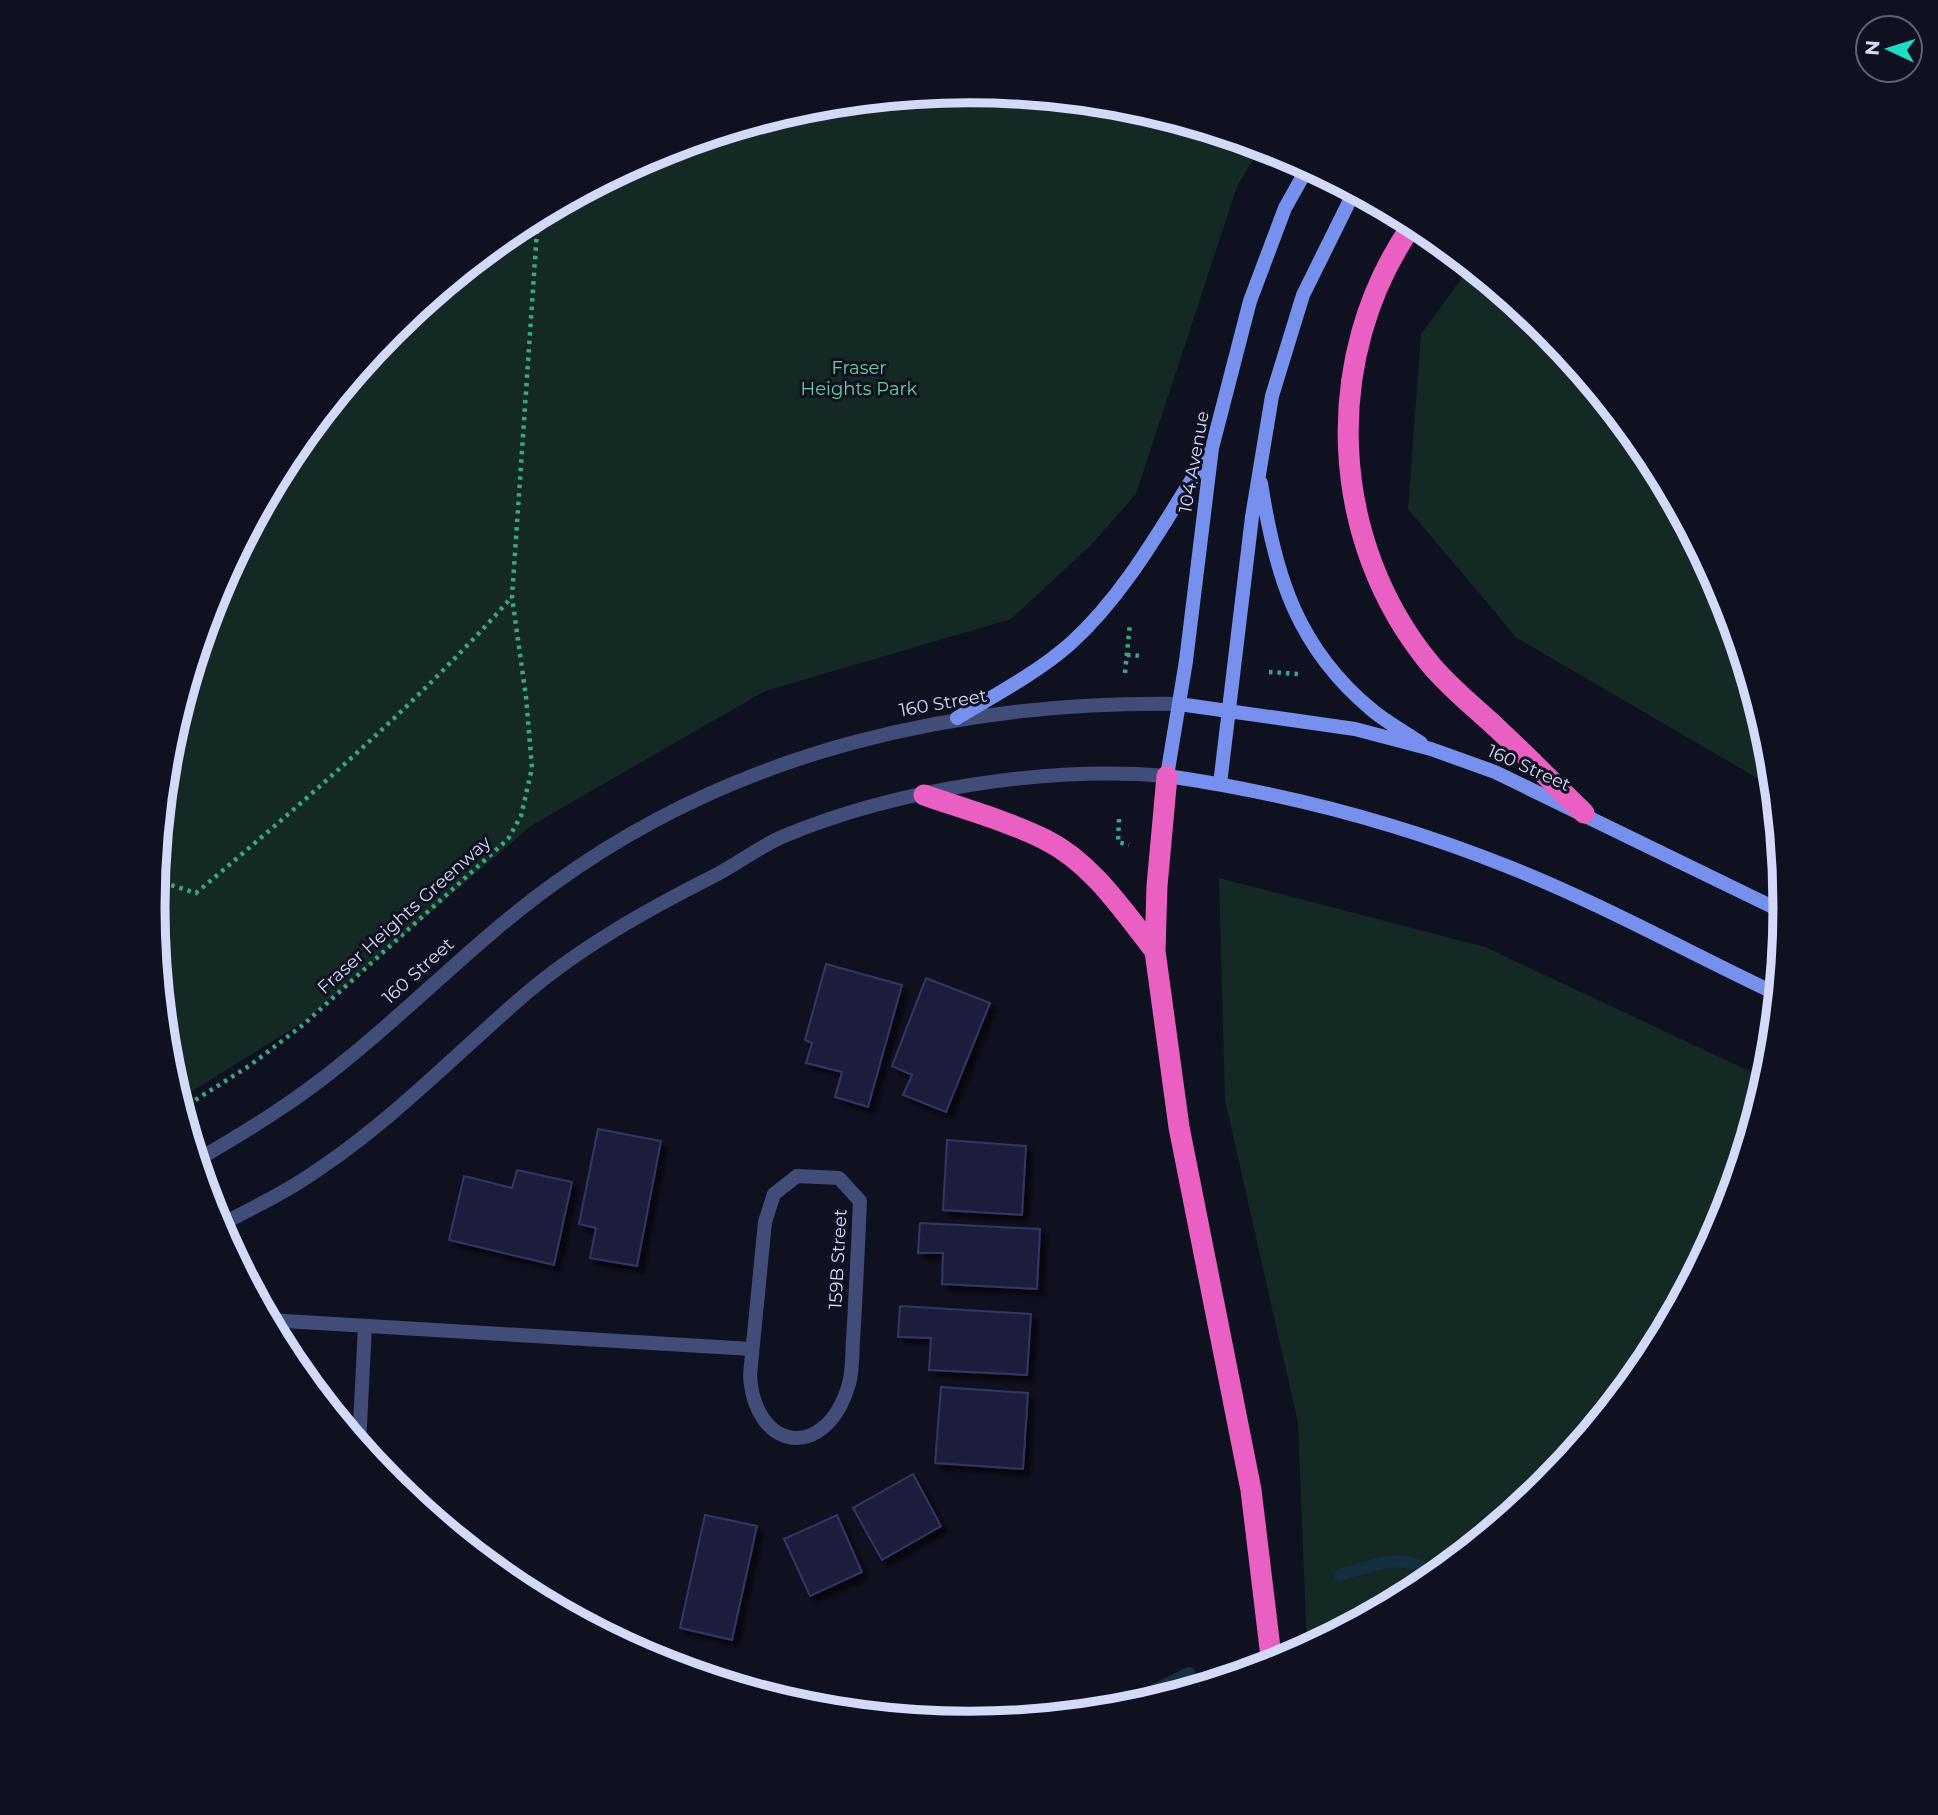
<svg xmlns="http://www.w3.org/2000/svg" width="1938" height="1815" font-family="Montserrat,sans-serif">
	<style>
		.green { fill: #142923 }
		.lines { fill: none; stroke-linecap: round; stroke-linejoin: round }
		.stream { stroke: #142f40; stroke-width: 12 }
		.building { fill: #1e1f3e; stroke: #333567; stroke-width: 2; filter: url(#shadow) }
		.path { stroke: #3da486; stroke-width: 4.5; stroke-dasharray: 3.5 5; stroke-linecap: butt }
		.minor { stroke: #414c79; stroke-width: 14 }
		.tertiary { stroke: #414c79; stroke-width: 14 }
		.secondary { stroke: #7790ed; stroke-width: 14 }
		.motorway { stroke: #ea5fc2; stroke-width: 21 }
		.labels { text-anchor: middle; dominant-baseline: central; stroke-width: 6; stroke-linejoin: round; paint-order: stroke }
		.park-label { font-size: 18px; fill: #6ad09e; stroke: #101120 }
		.street-label { font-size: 18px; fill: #d4d9f9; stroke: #101120 }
		.rim { fill: none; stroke: #d4d9f9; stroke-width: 9 }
	</style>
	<defs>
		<filter id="shadow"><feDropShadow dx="6" dy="6" stdDeviation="2" flood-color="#0009"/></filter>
	</defs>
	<rect width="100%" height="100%" fill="#101120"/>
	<!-- green -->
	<path class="green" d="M969,91L1129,107L1261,147L1237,186L1136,494L1091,545L1011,619L765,691L532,825L302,1023L178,1100L168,1066L153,907L168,748L215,595L290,454L392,330L516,228L605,181L657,153L810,107Z
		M1470,267L1547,330L1648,454L1723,595L1770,749L1774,788L1517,638L1408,509L1421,334Z
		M1219,878L1485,947L1766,1079L1723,1220L1648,1361L1546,1485L1422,1587L1307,1648L1298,1423L1225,1100Z"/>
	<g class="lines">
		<!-- stream -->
		<path class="stream" d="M1340,1575C1373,1566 1407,1548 1434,1577
			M1114,1710L1189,1673"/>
	</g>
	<!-- building -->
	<path class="building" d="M826,964L902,985L868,1107L835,1097L842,1072L806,1063L812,1043L805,1040Z
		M926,978L990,1003L946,1112L903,1095L912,1075L892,1066Z
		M598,1129L661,1141L637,1266L590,1258L596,1228L579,1224Z
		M947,1140L1026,1146L1022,1215L943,1210Z
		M517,1170L572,1182L554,1265L449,1240L464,1176L512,1188Z
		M920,1223L1040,1229L1037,1289L942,1284L943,1253H918Z
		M900,1306L1031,1314L1027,1375L929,1370L931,1338L898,1337Z
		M941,1387L1028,1393L1023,1469L935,1463Z
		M913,1474L941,1526L882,1560L853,1508Z
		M705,1515L757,1526L732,1640L680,1628Z
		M837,1515L862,1572L810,1596L784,1539Z"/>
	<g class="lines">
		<!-- path -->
		<path class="path" d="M1127,655L1141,656
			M1269,672L1299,674
			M1125,673L1130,623
			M1119,819L1118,842L1129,845
			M155,880L196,893C305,801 416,705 511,598
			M181,1109L249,1066L303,1025L508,839L521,816L532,768L526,697L512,597L538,216"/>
		<!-- minor -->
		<path class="minor" d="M797,1176L839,1178L860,1201C858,1247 856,1293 853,1340C852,1355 853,1373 848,1387C824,1463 754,1450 750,1375L765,1222L774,1194Z
			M268,1320L752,1349
			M359,1445L365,1326"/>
		<!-- tertiary -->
		<path class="tertiary" d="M197,1160C247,1131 296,1101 341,1064C414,1006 478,938 555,883C737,751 957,701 1179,704
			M218,1226C253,1208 290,1190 322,1167C397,1116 460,1050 529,991C583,946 645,911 708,879C734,867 756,848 784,836C897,789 1045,766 1167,776"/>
		<!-- secondary -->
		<path class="secondary" d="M1308,167L1285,208L1250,301L1212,448L1186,661L1167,776C1285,793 1399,823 1509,867C1600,903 1688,952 1777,994
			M1261,483C1275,575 1297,648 1372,710C1386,722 1405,732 1421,743
			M1179,704L1355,729L1431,749L1495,772L1785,913
			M957,718C995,695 1037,673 1070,644C1128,592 1167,517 1209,452
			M1220,784L1252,517L1272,396L1303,295L1354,192"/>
		<!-- motorway -->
		<path class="motorway" d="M1413,224C1320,356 1328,541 1431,665C1452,690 1477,709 1500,731C1529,758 1556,786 1584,813
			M1167,776L1157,886L1155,951L1179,1127L1251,1490L1272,1665
			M924,795C964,809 1008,821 1046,840C1092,863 1124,912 1155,951"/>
	</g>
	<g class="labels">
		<!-- park labels -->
		<g class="park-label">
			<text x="859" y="368">Fraser<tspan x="859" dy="21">Heights Park</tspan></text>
		</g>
		<!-- street labels -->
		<g class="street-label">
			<text transform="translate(1194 462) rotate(-80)">104 Avenue</text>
			<text transform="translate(943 703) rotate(-10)">160 Street</text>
			<text transform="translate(1529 768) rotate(24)">160 Street</text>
			<text transform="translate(404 915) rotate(-42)">Fraser Heights Greenway</text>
			<text transform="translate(418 971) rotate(-42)">160 Street</text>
			<text transform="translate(838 1259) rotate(-87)">159B Street</text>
		</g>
	</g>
	<!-- crop -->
	<path d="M0 0H1938V1815H0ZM165 907a804 804 0 1 1 1608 0a804 804 0 1 1-1608 0Z" fill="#101120" fill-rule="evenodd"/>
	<path class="rim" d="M165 907a804 804 0 1 1 1608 0a804 804 0 1 1-1608 0Z"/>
	<!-- north arrow -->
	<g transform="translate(1889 49) rotate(274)"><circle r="33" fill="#101120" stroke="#5e6177" stroke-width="2"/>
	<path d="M0-5L12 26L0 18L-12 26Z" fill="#1dddc3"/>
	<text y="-10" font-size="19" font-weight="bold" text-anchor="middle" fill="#d4d9f9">N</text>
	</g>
</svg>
